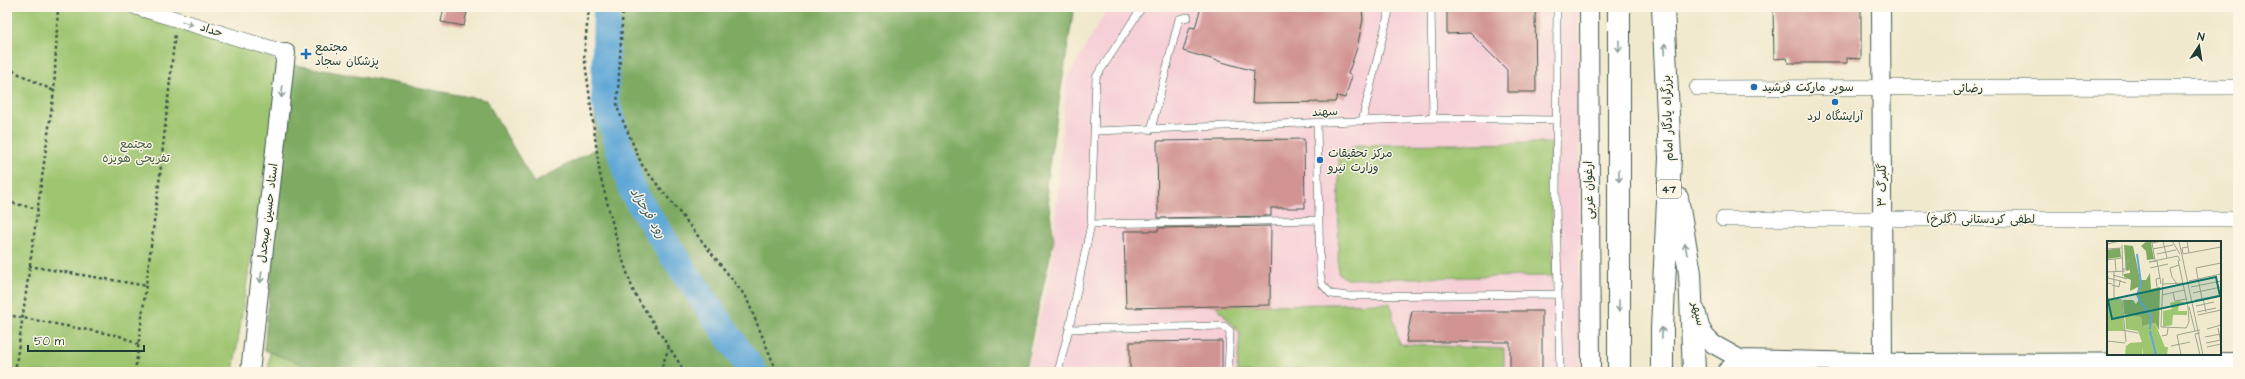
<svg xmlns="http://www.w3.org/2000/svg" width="2245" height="379" font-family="'Architects Daughter','Playpen Sans Arabic',sans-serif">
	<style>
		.built { fill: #f6cfd7 }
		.green { fill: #9ec570; stroke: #5e8152 }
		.forest { fill: #7eaa62; stroke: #4e744b }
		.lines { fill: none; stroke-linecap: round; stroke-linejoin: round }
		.river { stroke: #61a8d7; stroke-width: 28 }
		.building { fill: #d19493 }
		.service-casing { stroke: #3e574b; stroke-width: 8 }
		.minor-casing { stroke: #3e574b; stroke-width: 16 }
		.tertiary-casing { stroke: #3e574b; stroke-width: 20 }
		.trunk-casing { stroke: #3e574b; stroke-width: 24 }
		.path { stroke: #3e574b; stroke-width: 2.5; stroke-dasharray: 3 3; stroke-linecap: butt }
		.service { stroke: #fff; stroke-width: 7 }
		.minor { stroke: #fff; stroke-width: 15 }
		.tertiary { stroke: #fff; stroke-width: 18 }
		.trunk { stroke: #fff; stroke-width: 22 }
		.oneway { stroke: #8f9e9a }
		.poi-dot { fill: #1f6fb2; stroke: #fcf5e5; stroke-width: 1.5 }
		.labels { text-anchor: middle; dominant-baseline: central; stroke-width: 3; stroke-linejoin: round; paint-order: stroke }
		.shield { fill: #fcf5e5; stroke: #617469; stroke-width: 1 }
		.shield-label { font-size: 11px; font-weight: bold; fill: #1f3d34 }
		.street-label { font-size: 12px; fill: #1f3d34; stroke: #fcf5e5 }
		.poi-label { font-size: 12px; fill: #1f3d34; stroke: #fcf5e5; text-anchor: start }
		.park-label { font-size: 12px; fill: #3f5f43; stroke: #fcf5e5 }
		.water-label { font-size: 13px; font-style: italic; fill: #335d65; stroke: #fcf5e5 }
		.inset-river { fill: none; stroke: #61a8d7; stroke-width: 2 }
		.inset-road { fill: none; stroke: #9da490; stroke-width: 1 }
		.view { fill: #0f766e; fill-opacity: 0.15; stroke: #0f766e; stroke-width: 2 }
		.inset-edge { fill: none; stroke: #1f3d34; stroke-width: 2 }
	</style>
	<rect width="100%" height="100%" fill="#fcf5e5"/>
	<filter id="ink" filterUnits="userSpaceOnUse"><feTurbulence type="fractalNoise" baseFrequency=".025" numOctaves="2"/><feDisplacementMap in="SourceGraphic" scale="8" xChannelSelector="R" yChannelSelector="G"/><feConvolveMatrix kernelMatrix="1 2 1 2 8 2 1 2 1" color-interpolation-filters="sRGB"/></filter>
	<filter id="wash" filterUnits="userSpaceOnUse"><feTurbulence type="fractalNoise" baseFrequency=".012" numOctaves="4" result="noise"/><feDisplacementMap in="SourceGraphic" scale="16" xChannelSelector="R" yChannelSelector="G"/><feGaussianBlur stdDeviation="0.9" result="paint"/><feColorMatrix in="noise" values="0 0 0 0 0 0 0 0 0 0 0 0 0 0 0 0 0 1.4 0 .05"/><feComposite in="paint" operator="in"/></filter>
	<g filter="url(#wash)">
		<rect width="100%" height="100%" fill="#f1e9cd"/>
		<!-- built -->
		<path class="built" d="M1108,7H1578L1581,372H1026L1052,265L1066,81Z"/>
		<!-- green -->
		<path class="green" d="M7,7H114L270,54L280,70L233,372H7Z
			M1551,143L1553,276L1346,279L1338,273L1339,157L1356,145Z
			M1390,303L1399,344L1504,349V372H1237L1240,333L1216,306Z
			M270,352L323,372H268Z"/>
		<!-- forest -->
		<path class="forest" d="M594,7H1074L1046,185L1054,239L1024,372H323L264,350L291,64L486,100L534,183L595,149Z"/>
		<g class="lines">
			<!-- river -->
			<path class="river" d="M607,7L605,100L633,192L669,249L753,372"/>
		</g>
		<g id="blocks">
			<!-- building -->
			<path class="building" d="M444,7H468L464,26L441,22Z
				M1201,7H1362L1363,19L1357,48L1348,74L1352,76L1345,98L1337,96L1335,102L1252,103L1254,71L1183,51L1190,27L1195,28Z
				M1447,7H1535L1536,92H1507V70L1470,33L1447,34Z
				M1773,7H1861V59L1847,58V63H1788L1787,58L1774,59Z
				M1304,139L1305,208H1271V216L1158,218L1157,141Z
				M1271,226L1270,305L1126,308L1124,231H1158V228Z
				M1412,311H1542V372H1510V342H1406Z
				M1222,341V371L1130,372V342Z"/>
		</g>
	</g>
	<g filter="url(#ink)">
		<use href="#blocks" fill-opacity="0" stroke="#3e574b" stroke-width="1"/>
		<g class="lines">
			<!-- service casing -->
			<g class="service-casing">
				<path id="service" d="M1431,7L1433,118
					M1557,7L1556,207L1560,372
					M1362,121L1390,7
					M1317,123L1320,274L1322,284L1331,294L1349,296L1558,294
					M1151,130L1179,19L1188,17
					M1095,131L1433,118L1557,120
					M1091,224L1319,220
					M1069,329L1224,326L1230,331L1228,372
					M1058,372L1069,329L1091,224L1096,77L1142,7"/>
			</g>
			<!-- minor casing -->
			<g class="minor-casing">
				<path id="minor" d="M136,7L286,53
					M1697,88L2238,87
					M1723,219H2238"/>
			</g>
			<!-- tertiary casing -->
			<g class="tertiary-casing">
				<path id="tertiary" d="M1589,7L1591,372
					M1881,7L1883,363
					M1696,311L1700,327L1705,336L1713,344L1740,359L1908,363L2238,362
					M250,372L286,53
					M1726,372L1740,359"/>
			</g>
			<!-- trunk casing -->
			<g class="trunk-casing">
				<path id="trunk" d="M1677,198L1690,273L1694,372
					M1619,372V7
					M1662,372V329L1670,158L1663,7"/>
			</g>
			<!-- path -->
			<path class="path" d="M589,7L584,54L600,175L620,252L634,293L685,372
				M623,7L617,107L642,165L746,297L777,372
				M7,68L54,91
				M7,202L38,209
				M29,266L147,286
				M7,315L120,336L139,345
				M15,372L54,91L58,7
				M135,372L160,175L175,33
				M660,372L669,347"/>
			<!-- service -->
			<use href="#service" class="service"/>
			<!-- minor -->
			<use href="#minor" class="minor"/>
			<!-- tertiary -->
			<use href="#tertiary" class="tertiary"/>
			<!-- trunk -->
			<use href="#trunk" class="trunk"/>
		</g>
		<!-- one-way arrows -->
		<defs><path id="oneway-shaft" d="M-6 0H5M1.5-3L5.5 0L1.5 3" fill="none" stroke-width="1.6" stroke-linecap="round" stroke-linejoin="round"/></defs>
		<g class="oneway">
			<use href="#oneway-shaft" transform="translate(187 23) rotate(17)"/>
			<use href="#oneway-shaft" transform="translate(1619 46) rotate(90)"/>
			<use href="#oneway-shaft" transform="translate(1665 49) rotate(-93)"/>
			<use href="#oneway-shaft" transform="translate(282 92) rotate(97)"/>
			<use href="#oneway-shaft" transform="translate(1619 176) rotate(90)"/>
			<use href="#oneway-shaft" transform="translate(1686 249) rotate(-100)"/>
			<use href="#oneway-shaft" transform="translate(261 277) rotate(97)"/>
			<use href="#oneway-shaft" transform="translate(1619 306) rotate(90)"/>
			<use href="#oneway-shaft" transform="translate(1662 333) rotate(-90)"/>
		</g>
	</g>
	<!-- markers -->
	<g class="poi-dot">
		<path d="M304 48h4v4h4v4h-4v4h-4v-4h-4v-4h4z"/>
		<circle cx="1754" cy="87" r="4"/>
		<circle cx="1835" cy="102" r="4"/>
		<circle cx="1320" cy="160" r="4"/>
	</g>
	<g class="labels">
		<!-- shield labels -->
		<rect class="shield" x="1657" y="180" width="24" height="18" rx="3"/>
		<g class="shield-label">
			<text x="1669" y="189">47</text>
		</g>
		<!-- street labels -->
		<g class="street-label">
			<text transform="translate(211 30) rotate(17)">حداد</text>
			<text x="1968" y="88">رضائی</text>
			<text transform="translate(1325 112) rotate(-2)">سهند</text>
			<text transform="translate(1668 118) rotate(-92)">بزرگراه یادگار امام</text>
			<text transform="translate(1882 185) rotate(-90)">گلبرگ ۳</text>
			<text transform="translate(1589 190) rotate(-91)">ارغوان غربی</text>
			<text transform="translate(268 213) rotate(-83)">استاد حسین صبحدل</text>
			<text x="1981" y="219">لطفی کردستانی (گلرخ)</text>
			<text transform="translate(1698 314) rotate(76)">سپهر</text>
		</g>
		<!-- poi labels -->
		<g class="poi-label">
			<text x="315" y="47">مجتمع<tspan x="315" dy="14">پزشکان سجاد</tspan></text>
			<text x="1762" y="87">سوپر مارکت فرشید</text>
			<text x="1835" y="116" text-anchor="middle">آرایشگاه لرد</text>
			<text x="1328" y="153">مرکز تحقیقات<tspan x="1328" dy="14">وزارت نیرو</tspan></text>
		</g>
		<!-- park labels -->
		<g class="park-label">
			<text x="136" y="144">مجتمع<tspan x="136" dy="14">تفریحی هویزه</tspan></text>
		</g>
		<!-- water labels -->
		<g class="water-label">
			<text transform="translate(648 213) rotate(59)">رود فرحزاد</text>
		</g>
	</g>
	<!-- overview -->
	<g transform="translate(2107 241)">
		<rect width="114" height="114" fill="#f1e9cd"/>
		<path d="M0,55L4,59H15L17,90H0ZM71,60L77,61L78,64H72L71,70H80V74H66L65,84L56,86V70L65,68L63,62ZM18,73L34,76L35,85L48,82L58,106H61L60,114H36L35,106V114H18L19,105L23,102L35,101L31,90L19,88Z" fill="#9ec570"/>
		<path d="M40,0H51L44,2L47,18L40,19L39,10L34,5ZM17,4L26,5L33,39H39L43,32L44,48L53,46L52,89L48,82L35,85L34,76L17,73L16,59H26L29,63L31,60V46L23,50L24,39L17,36V33L23,32V29L19,30ZM13,7L14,16L0,18V9Z" fill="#7eaa62"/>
		<path class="inset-river" d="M30,13L34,42L30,54L34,62L44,74L43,88M43,90L49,114"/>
		<path class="inset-road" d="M56,0L60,17M65,0L73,13M72,0L96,114M80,0L82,12M0,3L13,0M15,4L16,35M81,6L75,7L76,13L114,6M0,8L14,7M46,8L66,4M50,13L69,9M8,18L9,31M0,19L15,17M48,19L45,2L55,0M50,20L42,21L71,15L73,20M50,20L54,43M43,27L61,23M15,28H19V22L22,19L23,21M0,31L18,30M7,31V58L15,59L19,101M6,34L20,38M1,35L0,42L5,43M0,37L14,40M56,37L54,86L79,87L82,81L81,66L71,19M82,40L114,33M56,43L76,42M70,43L65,36L63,27L72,24M5,44L12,46L13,40L19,42M50,46L49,38L53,37M84,46L114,40M66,52L68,60L79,58M86,52L114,46M55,54L77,49M96,57L99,71M95,58L89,27L114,22M88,59L114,54M89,65L107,61M82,66L88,90M90,71L109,67M91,74L114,69M111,87L114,102M100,88L114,84M15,89L31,92M93,92L88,93L93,114M55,95L60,94L61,87M98,96L114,93M0,100L18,102M99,102L114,99M64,105L83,101M100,106L114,103M74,114L70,94L93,89"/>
		<path class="view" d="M109,36L113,55L5,78L1,59Z"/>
		<rect width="114" height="114" class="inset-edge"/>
	</g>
	<!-- margin -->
	<rect width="2245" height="379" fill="none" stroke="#fcf5e5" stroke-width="24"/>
	<!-- north arrow -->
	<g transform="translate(2199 46) rotate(12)" stroke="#fcf5e5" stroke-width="3" paint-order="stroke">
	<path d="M0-3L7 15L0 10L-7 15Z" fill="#1f3d34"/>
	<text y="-6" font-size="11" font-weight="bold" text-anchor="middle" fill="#1f3d34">N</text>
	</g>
	<!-- scale -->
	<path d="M28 345v6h116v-6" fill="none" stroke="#1f3d34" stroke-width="2"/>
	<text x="34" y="345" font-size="12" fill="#1f3d34" stroke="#fcf5e5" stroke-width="3" paint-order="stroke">50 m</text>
</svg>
